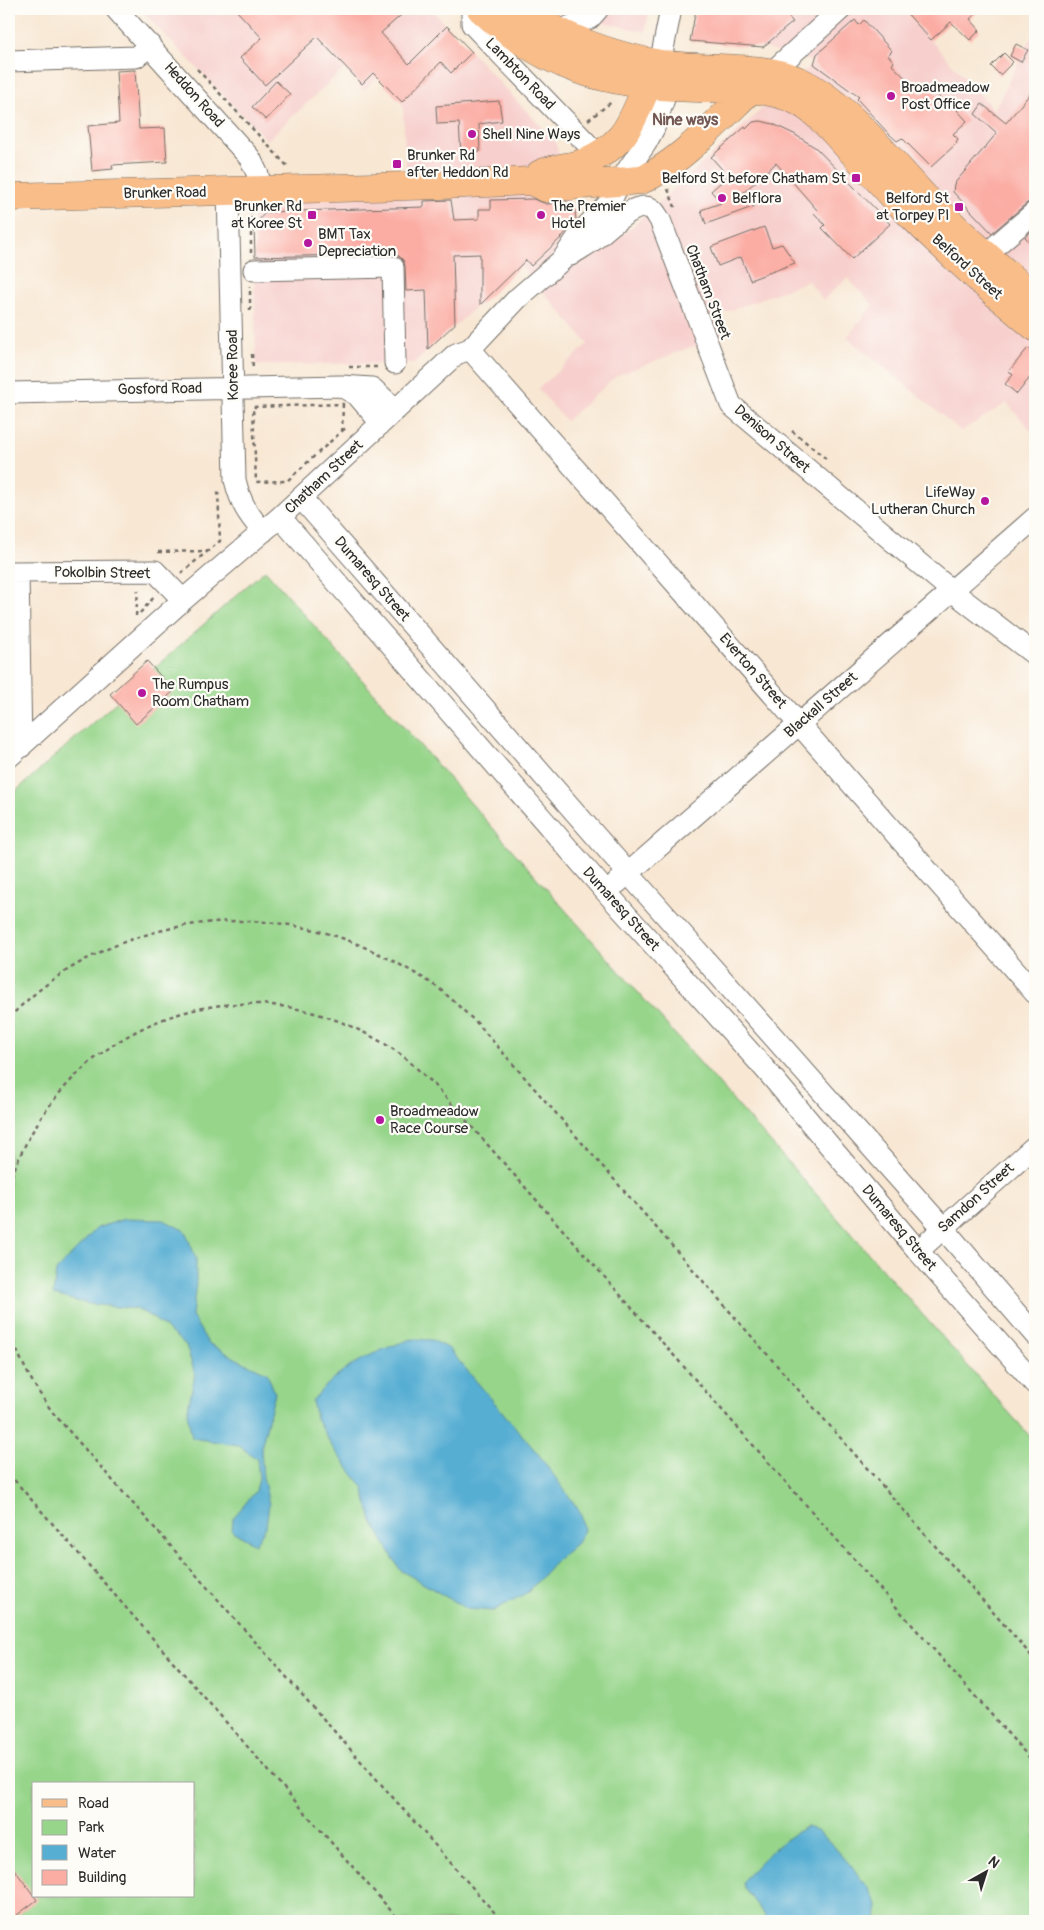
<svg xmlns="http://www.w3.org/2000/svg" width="1044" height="1930" font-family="Pangolin,sans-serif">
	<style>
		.built { fill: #f7d0cd }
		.green { fill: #97d58b; stroke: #61805b; fill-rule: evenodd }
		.water { fill: #56aed3; stroke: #406c7f }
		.building { fill: #fbada4 }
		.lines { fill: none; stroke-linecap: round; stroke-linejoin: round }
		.minor-casing { stroke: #736d66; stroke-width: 23 }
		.major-casing { stroke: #736d66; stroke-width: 29 }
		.path { stroke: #736d66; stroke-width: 2.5; stroke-dasharray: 4 4; stroke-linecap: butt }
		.minor { stroke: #fff; stroke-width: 21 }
		.major { stroke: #f8bd89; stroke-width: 28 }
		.poi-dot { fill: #b5179e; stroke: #fdfcf7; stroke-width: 2 }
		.labels { text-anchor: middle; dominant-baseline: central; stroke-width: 4.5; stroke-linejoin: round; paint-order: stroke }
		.street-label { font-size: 15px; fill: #2b2b2b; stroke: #fdfcf7 }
		.poi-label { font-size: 15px; fill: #2b2b2b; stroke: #fdfcf7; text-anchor: start }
		.neighbourhood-label { font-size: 16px; font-weight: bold; fill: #745855; stroke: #fdfcf7 }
	</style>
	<rect width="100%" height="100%" fill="#fdfcf7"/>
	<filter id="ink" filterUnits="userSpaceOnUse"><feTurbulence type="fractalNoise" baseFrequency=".02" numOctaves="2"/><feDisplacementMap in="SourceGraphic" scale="10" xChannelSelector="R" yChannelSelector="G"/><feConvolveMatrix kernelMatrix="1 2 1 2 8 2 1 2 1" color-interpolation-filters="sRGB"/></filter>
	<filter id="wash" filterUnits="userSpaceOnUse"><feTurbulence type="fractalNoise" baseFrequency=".0096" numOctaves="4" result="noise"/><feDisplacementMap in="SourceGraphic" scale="20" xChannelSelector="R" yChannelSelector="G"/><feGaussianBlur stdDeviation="1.12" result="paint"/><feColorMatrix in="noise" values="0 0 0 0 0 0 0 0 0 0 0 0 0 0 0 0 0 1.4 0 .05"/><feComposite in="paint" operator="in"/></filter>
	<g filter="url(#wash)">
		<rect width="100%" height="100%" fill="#f8e7d3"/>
		<!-- built -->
		<path class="built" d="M140,9H431L556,143L568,204L569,224L613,244L814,62L763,48L689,41L695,9H902L994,110L1035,30V435L1007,403L961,431L847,337L873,305L847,278L823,300L808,281L721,314L727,333L616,376L566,421L538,389L588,344L521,266L414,363L256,365L253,198L407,195L403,105L377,77L364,90L344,69L267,140Z
			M554,9H650L645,32L559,12Z"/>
		<!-- green -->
		<path class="green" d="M265,570L1035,1442V1921H9V797ZM34,1784H194V1896H34Z"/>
		<!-- water -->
		<path class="water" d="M124,1219L164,1220L185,1231L196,1258V1283L192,1316L208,1343L239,1360L267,1373L275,1393L261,1448L263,1477L269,1504L266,1527L255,1544L232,1531L233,1518L256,1491L259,1478L257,1459L238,1445L192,1438L187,1413L195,1374L186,1345L153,1318L137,1309L89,1304L53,1295L56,1271L97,1228Z
			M412,1339L432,1340L448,1348L539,1455L581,1513L584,1530L577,1543L556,1561L528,1592L493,1611L467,1609L400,1570L372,1521L363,1487L333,1448L316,1418L312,1401C340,1367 372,1352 412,1339Z
			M806,1827C809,1828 813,1829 817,1831C830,1839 870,1887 876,1902C878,1908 877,1915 876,1921H769L744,1888L743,1882C756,1863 785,1837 806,1827Z"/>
		<g id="blocks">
			<!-- building -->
			<path class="building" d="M235,9H408L381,33L409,64L447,26L472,52L451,73L441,62L402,102L373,73L362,84L317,37L265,85L240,58L262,38Z
				M696,9H781L793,22L763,47L690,41Z
				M903,9H981L970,19L980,30L970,40L951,22L931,40Z
				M855,20L859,25L864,20L892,51L888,55L894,62L892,65L922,94L929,87L945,103L948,100L967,121L953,134L958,139L956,142L957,143L931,167L902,138L897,141L888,133L857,99L859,97L814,64L817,54Z
				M1016,44L1028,50L1021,62L1010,56Z
				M1004,53L1013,62L1000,75L991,66Z
				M135,70L139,129L165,128L167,162L112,165L113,169L92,171L88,126L119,123L116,71Z
				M276,81L290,94L266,120L252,107Z
				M1035,88V200L1027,203L992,233L953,192L954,184L997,133L975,114L982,104L1006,123Z
				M499,101L502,121L479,124L480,152L461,153L459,123L437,124L436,106Z
				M761,121L773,124L794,134L816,148L890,224L852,259L822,228L825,225L814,213L817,210L776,163L743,193L755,206L706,224L701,210L721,203L711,191L728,176L711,157L745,127L746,129L753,122Z
				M533,199L547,204L567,202L575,211L576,219L562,237L531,266L526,260L480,305V254L453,255L455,324L428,349L426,290L406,291L405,266L403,260L399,256L393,254L255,257L254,225L266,212L424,207V201L451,200L454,220L479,219V209H491V200Z
				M764,227L772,247L782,244L795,263L750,280L741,257L718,266L711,247Z
				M1035,228V248L1025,237Z
				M1028,348L1035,354V371L1017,394L1005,384L1013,375L1009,371Z
				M147,661L174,691L136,724L110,694Z
				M9,1862L37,1900L9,1921Z"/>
		</g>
	</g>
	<g filter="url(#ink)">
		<use href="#blocks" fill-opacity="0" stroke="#736d66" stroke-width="1"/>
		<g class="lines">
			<!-- minor casing -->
			<g class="minor-casing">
				<path id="minor" d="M116,9L250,158L258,175L261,189
					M472,9V24L599,156
					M557,32L590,18L598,9
					M9,61L136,57L150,45
					M660,64L671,9
					M771,73L841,9
					M228,191L235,480C241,504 247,513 263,532
					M571,255C577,250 584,247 591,242C604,233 632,201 650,208C655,210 657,216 660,220L731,405L952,591L1035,655
					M985,255L1035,212
					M254,270L393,267L395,363
					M470,349L1035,993
					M341,386L357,395L381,423
					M9,393L341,386L372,388L396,410
					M301,498L628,873L943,1228L1035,1335
					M280,517L606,892L766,1070L918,1251L1035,1384
					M9,572L155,571L183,600
					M18,572L21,747
					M9,757L183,600L280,517L456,354L470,349L518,298L562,260L582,231L611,201L620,181L646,143L654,128L668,87
					M617,883L1035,518
					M918,1251L1035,1146"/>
			</g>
			<!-- major casing -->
			<g class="major-casing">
				<path id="major" d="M481,9C547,70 608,85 695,88C727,89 763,86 793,99C813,108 830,127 844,143C864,164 884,186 903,207C945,250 989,289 1035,327
					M517,9C561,36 609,56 661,64C701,70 763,64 799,81C851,105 896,169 936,209C968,240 1001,269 1035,297
					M540,174C553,167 571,168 585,162C637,139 630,112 656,71
					M9,197L443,185L531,181L546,188L641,180C678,165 721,118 750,90"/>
			</g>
			<!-- path -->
			<path class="path" d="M197,69L289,168
				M588,120L613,101
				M668,189L675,207
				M251,253V211
				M250,311V286
				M252,354L253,369
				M349,367H378
				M343,404L342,431L287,481L256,482L253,407Z
				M342,431L348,426
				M792,431L829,461
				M158,552L208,551
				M181,573L220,541L218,490
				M140,613L155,596
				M136,616L138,590
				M9,1018C90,932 220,900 333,935C366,946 399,963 428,981C446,992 461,1009 477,1023L1035,1660
				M9,1184C52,1053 185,973 321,1015C347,1023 373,1036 396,1051C409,1060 421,1073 433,1083L1035,1764
				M9,1327C18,1359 34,1387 54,1414L502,1921
				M9,1474L400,1921"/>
			<!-- minor -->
			<use href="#minor" class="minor"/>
			<!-- major -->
			<use href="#major" class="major"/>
		</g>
	</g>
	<!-- markers -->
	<g class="poi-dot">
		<circle cx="891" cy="96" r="5"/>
		<circle cx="472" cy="134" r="5"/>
		<rect x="392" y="159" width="10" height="10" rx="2.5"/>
		<rect x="851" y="173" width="10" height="10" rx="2.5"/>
		<circle cx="722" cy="198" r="5"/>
		<rect x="954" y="202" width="10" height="10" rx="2.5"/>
		<rect x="307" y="210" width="10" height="10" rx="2.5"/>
		<circle cx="541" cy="215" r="5"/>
		<circle cx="308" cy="243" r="5"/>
		<circle cx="985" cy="501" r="5"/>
		<circle cx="142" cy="693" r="5"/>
		<circle cx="380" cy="1120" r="5"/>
	</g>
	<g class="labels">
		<!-- street labels -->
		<g class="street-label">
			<text transform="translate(520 74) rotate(46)">Lambton Road</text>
			<text transform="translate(194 95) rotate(48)">Heddon Road</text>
			<text transform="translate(165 193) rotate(-1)">Brunker Road</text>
			<text transform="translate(967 267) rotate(42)">Belford Street</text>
			<text transform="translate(708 292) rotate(69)">Chatham Street</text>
			<text transform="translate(233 365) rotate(-91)">Koree Road</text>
			<text transform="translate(160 389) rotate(-1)">Gosford Road</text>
			<text transform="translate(772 439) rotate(41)">Denison Street</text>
			<text transform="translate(324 477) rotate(-43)">Chatham Street</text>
			<text transform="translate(102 573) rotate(1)">Pokolbin Street</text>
			<text transform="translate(372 579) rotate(49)">Dumaresq Street</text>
			<text transform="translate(753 671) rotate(49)">Everton Street</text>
			<text transform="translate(821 705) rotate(-41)">Blackall Street</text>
			<text transform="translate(621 909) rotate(48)">Dumaresq Street</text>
			<text transform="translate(976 1198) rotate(-42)">Samdon Street</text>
			<text transform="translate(899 1228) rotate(50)">Dumaresq Street</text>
		</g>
		<!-- poi labels -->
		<g class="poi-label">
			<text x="901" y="87">Broadmeadow<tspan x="901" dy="17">Post Office</tspan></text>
			<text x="482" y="134">Shell Nine Ways</text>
			<text x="407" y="155">Brunker Rd<tspan x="407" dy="17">after Heddon Rd</tspan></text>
			<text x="846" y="178" text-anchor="end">Belford St before Chatham St</text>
			<text x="732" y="198">Belflora</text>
			<text x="949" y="198" text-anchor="end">Belford St<tspan x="949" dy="17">at Torpey Pl</tspan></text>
			<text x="302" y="206" text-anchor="end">Brunker Rd<tspan x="302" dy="17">at Koree St</tspan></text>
			<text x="551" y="206">The Premier<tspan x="551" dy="17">Hotel</tspan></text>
			<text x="318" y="234">BMT Tax<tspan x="318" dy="17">Depreciation</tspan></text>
			<text x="975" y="492" text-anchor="end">LifeWay<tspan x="975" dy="17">Lutheran Church</tspan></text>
			<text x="152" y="684">The Rumpus<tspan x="152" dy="17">Room Chatham</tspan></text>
			<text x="390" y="1111">Broadmeadow<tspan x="390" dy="17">Race Course</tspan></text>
		</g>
		<!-- neighbourhood labels -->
		<g class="neighbourhood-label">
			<text x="685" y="120">Nine ways</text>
		</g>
	</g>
	<!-- margin -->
	<rect width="1044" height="1930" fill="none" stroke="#fdfcf7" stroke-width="30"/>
	<!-- legend -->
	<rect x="32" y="1782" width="162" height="115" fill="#fdfcf7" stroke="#a9a8a5"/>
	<rect x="42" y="1799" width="25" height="8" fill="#f8bd89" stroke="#a9a8a5"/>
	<text x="78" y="1808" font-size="15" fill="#2b2b2b">Road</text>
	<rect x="42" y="1820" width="25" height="15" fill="#97d58b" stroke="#a9a8a5"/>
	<text x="78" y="1832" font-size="15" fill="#2b2b2b">Park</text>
	<rect x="42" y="1845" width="25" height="15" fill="#56aed3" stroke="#a9a8a5"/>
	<text x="78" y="1858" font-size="15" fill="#2b2b2b">Water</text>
	<rect x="42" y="1870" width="25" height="15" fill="#fbada4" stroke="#a9a8a5"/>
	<text x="78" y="1882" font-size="15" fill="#2b2b2b">Building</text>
	<!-- north arrow -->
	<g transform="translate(986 1872) rotate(39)" stroke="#fdfcf7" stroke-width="4" paint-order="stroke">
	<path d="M0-4L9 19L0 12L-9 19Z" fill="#2b2b2b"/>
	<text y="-8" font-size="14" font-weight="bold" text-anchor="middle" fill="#2b2b2b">N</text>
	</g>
</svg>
